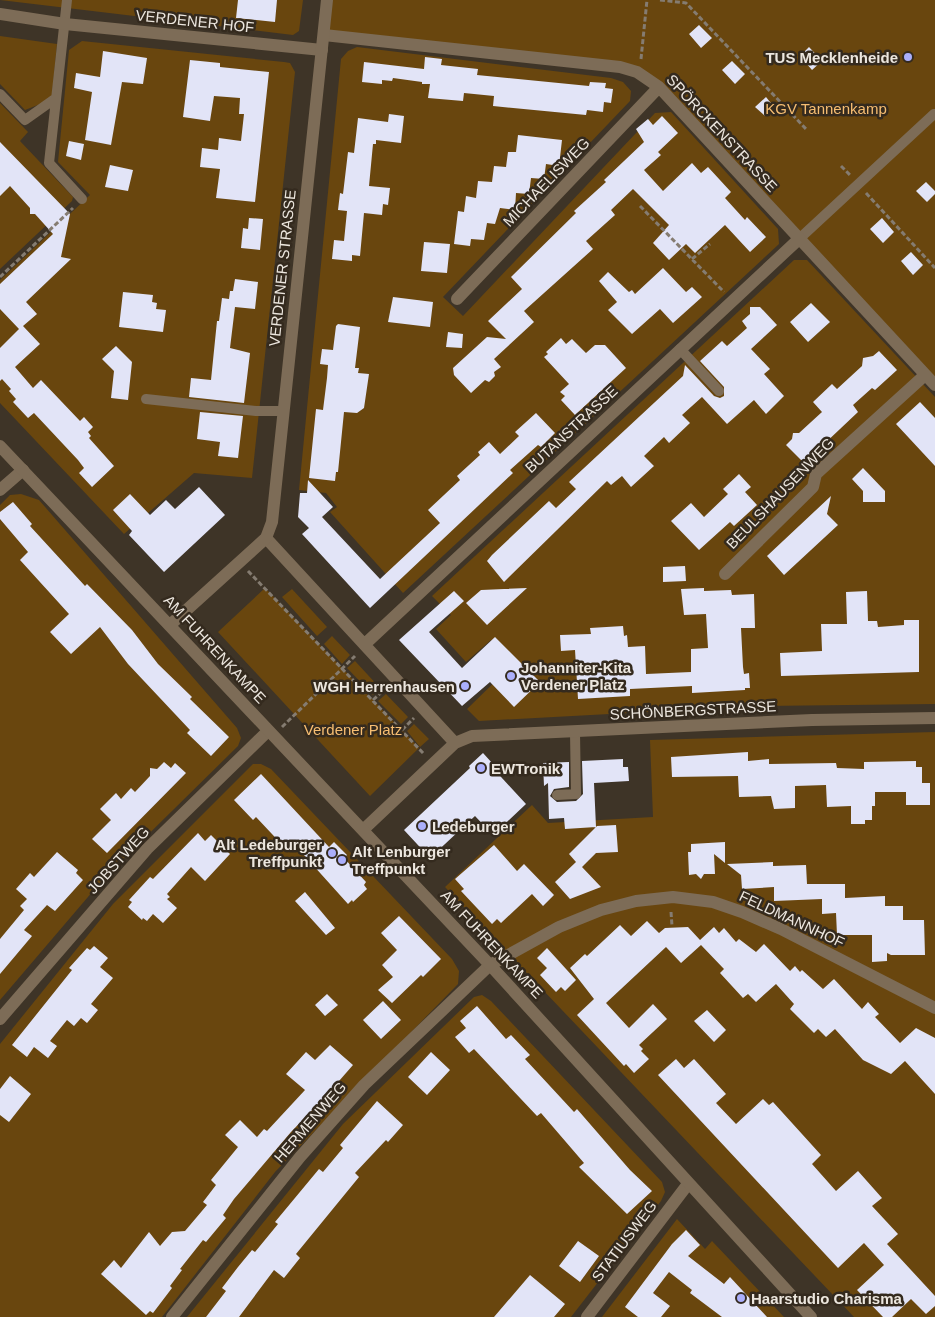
<svg xmlns="http://www.w3.org/2000/svg" width="935" height="1317" font-family="Helvetica,sans-serif">
	<style>
		.green { fill: #69460e }
		.building { fill: #e2e4f7 }
		.lines { fill: none; stroke-linecap: round; stroke-linejoin: round }
		.path { stroke: #857c71; stroke-width: 3; stroke-dasharray: 5 2.5; stroke-linecap: butt }
		.service { stroke: #7d6c57; stroke-width: 10 }
		.minor { stroke: #7d6c57; stroke-width: 12 }
		.tertiary { stroke: #7d6c57; stroke-width: 12 }
		.poi-dot { fill: #abaffb; stroke: #342a1e; stroke-width: 2 }
		.labels { text-anchor: middle; dominant-baseline: central; stroke-width: 5; stroke-linejoin: round; paint-order: stroke }
		.street-label { font-size: 15px; fill: #ece6de; stroke: #342a1e }
		.poi-label { font-size: 15px; font-weight: bold; fill: #ece6de; stroke: #342a1e; text-anchor: start }
		.park-label { font-size: 15px; fill: #f7be72; stroke: #342a1e }
	</style>
	<rect width="100%" height="100%" fill="#3e3427"/>
	<!-- green -->
	<path class="green" d="M0,0H303L299,31L293,35Z
		M327,0H935V385L637,72L324,35Z
		M0,36L57,44L52,95L48,101L25,110L0,84Z
		M82,41L284,62L290,63L295,72L252,478L194,473L124,534L0,403V280L90,195L58,162L69,50Z
		M357,47L611,78L623,82L631,91L630,101L443,297L463,316L655,113L671,112L778,229L779,244L403,593L330,512L337,507L326,493L299,490L341,59L348,51Z
		M0,103L28,132L20,141L73,197L72,201L0,269Z
		M794,260H807L935,397V704L757,706L479,721L467,709L512,665L491,640L466,662L436,629L451,615L432,596Z
		M21,494L39,500L237,728L241,738L238,746L105,877L0,1000V505L10,495Z
		M265,588L419,748L370,796L218,632Z
		M292,589L327,627L317,636L282,597Z
		M332,636L350,655L342,664L324,644Z
		M355,661L380,688L373,695L347,668Z
		M386,694L408,717L401,724L378,701Z
		M414,724L429,739L420,747L407,731Z
		M935,732V1317H854L445,887L532,805L548,823L653,817L650,740Z
		M253,764H261L271,769L452,959L459,971L458,984L275,1172L162,1317H0V1044L113,904Z
		M482,995L491,1001L662,1182L665,1192L661,1201L571,1317H187L343,1124L474,997Z
		M677,1219L705,1249L712,1241L784,1317H602Z"/>
	<!-- building -->
	<path class="building" d="M238,0H277L275,22L236,18Z
		M699,25L712,38L701,48L689,34Z
		M809,47L822,61L812,70L800,56Z
		M103,51L147,58L143,84L122,82L111,145L85,140L92,92L74,88L76,73L100,77Z
		M425,57L442,59L441,65L478,69L477,75L589,86L590,82L606,83L605,88L613,89L611,103L604,102L603,112L587,110L586,115L493,106L494,96L464,93L463,101L428,98L430,84H422V82L393,78L392,81L382,80V84L362,82L364,62L424,69Z
		M190,60L220,63V67L269,72L255,202L216,198L220,169L200,167L202,148L218,150L219,138L241,141L244,114H239L240,98L214,96L210,121L183,117Z
		M732,61L745,74L735,84L722,70Z
		M766,97L774,107L765,116L755,107Z
		M389,114L404,116L401,143L376,140V144H373L369,186L390,188L388,205L383,204L382,215L364,213L360,256L352,255V261L332,259L334,240L344,241L347,211L338,210L340,193L343,194L348,152L354,153L358,118L388,122Z
		M662,116L678,133L658,152L661,155L644,170L663,191L692,163L701,173L708,167L731,192L725,198L745,220L747,217L766,237L750,252L725,225L695,253L686,244L669,260L653,243L669,225L633,189L611,210L615,215L586,241L593,249L524,311L534,322L494,359L501,367L494,372L495,376L489,382L485,380L471,393L454,375L453,368L487,337L506,339L488,321L522,289L511,277L576,213L574,211L606,182L604,180L644,142L636,129L648,119L653,125Z
		M518,135L562,140L559,166L546,164L544,179L531,178L529,194L516,193L515,210L500,208L495,224L487,223L484,240L471,239L470,246L454,244L458,211L464,212L466,196L476,198L478,181L492,182L494,166L506,167L508,152H516Z
		M69,141L84,144L81,160L66,156Z
		M0,142L70,214L61,257L71,259L26,302L37,314L23,326L40,344L15,367L33,388L41,380L80,421L84,417L93,427L88,432L91,436L89,438L114,466L92,487L79,473L84,468L78,460L34,413L28,418L13,402L16,399L9,391L11,389L2,379L0,381V348L19,329L0,309V284L53,234L35,214H30V208L10,186L0,196Z
		M110,165L133,170L128,191L105,187Z
		M926,182L935,191V194L927,202L916,191Z
		M249,218L263,219L260,250L241,248L243,228L248,229Z
		M882,218L894,232L883,243L870,229Z
		M424,242L450,244L447,273L421,271Z
		M911,252L923,265L913,275L901,261Z
		M663,268L686,292L692,287L702,297L673,323L660,309L632,334L608,310L617,302L599,281L608,272L629,292L632,290L635,294Z
		M235,279L258,282L255,309L235,307L230,348L250,353L244,403L189,397L191,378L211,380L217,321H219L222,298L229,299L230,291H233Z
		M123,292L153,295L152,302L157,303L156,309L166,310L163,332L119,327Z
		M393,297L433,302L430,327L388,322Z
		M811,303L830,322L808,342L790,322Z
		M750,307H760L777,325L751,349L770,369L764,374L784,396L766,414L754,400L727,424L702,397L682,415L690,423L669,443L664,437L644,456L654,466L631,487L622,476L611,485L607,481L504,582L487,561L492,555L549,501L556,508L576,489L569,482L683,376L685,365L714,396L720,398L724,396V387L700,361L722,341L727,346L747,328L742,321L750,314Z
		M338,324L360,327L355,368H359L358,373L369,374L364,408L357,413L344,412L338,472H336L335,481L309,478L316,409L323,410L327,378L328,365L320,364L322,349L333,350L336,326Z
		M448,332L463,334L462,348L446,347Z
		M561,338L566,344L572,339L586,353L595,345H605L626,368L575,415L561,400L565,396L560,392L569,384L544,357L548,354L546,352Z
		M116,346L132,362L128,400L111,398L114,371L102,359Z
		M879,351L897,370L875,390L872,388L853,405L858,412L804,463L786,445L792,439L793,433H799L822,412L813,402L832,384L837,389L862,366L863,358L873,356Z
		M920,402L935,418V466L896,424Z
		M200,412L243,416L238,458L218,456L220,442L197,439Z
		M536,413L555,433L541,447L538,445L510,470L513,473L370,608L302,534L309,528L298,517L300,493H307L308,480L333,507L322,517L380,579L440,523L428,510L460,480L457,476L480,455L478,452L489,442L500,454L519,436L515,432Z
		M863,468L885,491V502H863V491L852,479Z
		M739,474L751,487L745,492L757,505L734,526L730,522L699,550L671,521L691,503L704,517L728,494L723,489Z
		M199,487L225,515L164,572L129,535L132,531L113,510L130,494L150,515L166,500L175,509Z
		M831,496L827,514L838,525L784,575L767,556Z
		M13,502L32,524L30,526L85,586L87,584L132,630L158,664L192,697L190,699L229,737L211,756L187,733L190,730L128,664L100,627L71,654L50,632L69,614L20,560L28,552L0,519V512Z
		M685,566L686,581L663,582V567Z
		M527,588L487,625L466,603L481,590Z
		M704,588V591L731,590L732,595L754,594L755,628H741L743,667L744,674L749,673L750,688H745V690L692,693V686L630,689V696L578,699L575,650L561,651L560,635L591,634L590,628L623,626L624,636L627,635L628,647L645,646L646,674L691,672V649L708,648L706,614L684,615L681,589Z
		M454,591L464,601L429,632L462,668L495,637L540,682L514,707L490,682L462,706L399,640Z
		M867,591L868,621H877L878,627L904,625V620H919V672L781,676L780,653L822,651L821,624H847L846,592Z
		M748,752V761L769,759V764L836,763L837,768L864,769V762L916,761V767H922V783H930V805H906V792H875V806H872V820H865V824H851V806L827,807L826,785L795,786V808L774,809L771,796L739,797L738,776L672,777L671,757Z
		M483,753L493,764L491,766L526,804L493,835L475,816L430,858L404,830L470,768L469,766Z
		M623,759V767H628L629,781L594,783L596,827L565,829L564,818L549,819L548,783L544,786L543,763L569,762V787L554,789L550,796L557,802L576,801L583,794L582,761Z
		M164,762L171,768L175,763L186,773L107,853L92,839L111,820L100,809L116,793L121,799L131,788L135,792L150,776V768L157,769Z
		M261,774L329,847L334,842L347,855L344,858L366,882L364,885L367,889L353,902L352,900L348,904L294,844L287,850L256,817L253,820L234,800Z
		M616,825L618,852L596,853L582,867L601,887L570,899L555,882L576,862L569,854L597,826Z
		M198,833L205,841L211,835L230,854L205,881L191,867L167,894L170,897L167,899L177,908L163,923L153,914L147,921L143,918L142,920L128,907L132,902L129,900L150,877L153,879Z
		M725,842V863L714,854L715,874H704L701,879L696,874L689,875L688,852H691V844Z
		M494,845L517,871L524,864L554,895L543,906L532,894L501,923L497,919L492,924L461,891L464,889L455,879Z
		M57,852L78,870L76,873L83,880L55,911L47,905L24,930L32,936L0,974V939L24,910L20,906L27,899L16,889L30,873L34,877Z
		M773,862V866L806,865L807,884H845V898L885,896V906H903V920H924L925,955H891L887,953V961L872,962V935H837L836,913L822,914V899L774,901V887L742,889L741,875L727,864Z
		M305,892L335,928L326,935L295,901Z
		M399,916L441,959L423,977L421,975L392,1003L378,990L393,977L382,965L397,950L381,933Z
		M647,921L659,933L665,928L688,927L700,940L714,927L719,933L724,928L736,942L739,939L756,952L764,944L790,971L795,966L800,972L802,970L823,989L834,979L862,1009L868,1002L879,1014L875,1017L900,1043L916,1028L935,1038V1094L905,1061L891,1074L863,1060L835,1029L826,1037L818,1029L814,1033L790,1009L794,1004L776,984L756,1002L748,994L743,998L720,973L724,969L701,945L681,963L666,947L606,1003L629,1028L653,1004L667,1019L639,1045L643,1049L641,1051L649,1059L634,1073L626,1064L624,1066L577,1015L594,999L570,968L585,954L587,956L620,925L631,936Z
		M94,946L108,958L100,967L113,978L91,1004L98,1010L87,1023L81,1018L74,1026L67,1020L50,1041L57,1046L48,1058L34,1047L27,1057L12,1045L72,970L69,968L87,948L90,950Z
		M547,948L576,980L565,991L561,987L556,992L540,975L547,968L537,958Z
		M327,994L338,1005L325,1016L315,1005Z
		M383,1001L401,1020L381,1039L363,1020Z
		M477,1006L506,1039L511,1035L530,1055L525,1059L574,1112L577,1109L630,1170L652,1191L627,1214L579,1167L584,1163L541,1113L537,1116L474,1049L469,1053L455,1037L466,1028L460,1021Z
		M707,1010L726,1030L714,1042L694,1021Z
		M330,1045L353,1065L339,1081L342,1084L320,1107L317,1105L291,1132L234,1199L223,1215L226,1218L206,1242L203,1240L180,1269L182,1270L170,1286L172,1288L153,1313L150,1311L146,1315L101,1274L114,1260L121,1268L149,1232L160,1246L172,1232L185,1231L207,1205L203,1202L216,1185L211,1180L238,1147L225,1135L240,1120L257,1137L264,1129L267,1131L305,1090L286,1074L306,1052L315,1060Z
		M431,1052L450,1070L427,1095L408,1077Z
		M676,1059L684,1068L694,1059L726,1094L716,1103L736,1124L763,1099L769,1105L773,1102L821,1155L812,1164L836,1191L858,1171L882,1198L872,1206L898,1234L887,1244L935,1296V1306L926,1314L911,1299L892,1317H883L857,1290L884,1265L864,1243L838,1268L658,1075Z
		M10,1076L31,1094L9,1122L0,1115V1089Z
		M377,1101L403,1125L388,1142L386,1140L355,1173L359,1177L296,1254L300,1258L284,1278L274,1270L239,1317H206L226,1291L222,1288L238,1267L252,1250L255,1252L278,1224L275,1222L319,1169L323,1172L343,1148L340,1145Z
		M686,1230L700,1245L688,1256L724,1284L730,1277L767,1317H722L690,1293L692,1290L669,1272L653,1293L670,1306L661,1317H638L625,1307L672,1244Z
		M578,1241L599,1256L580,1282L559,1266Z
		M530,1275L565,1304L554,1317H494Z"/>
	<g class="lines">
		<!-- path -->
		<path class="path" d="M660,0L686,3L807,130
			M641,59L647,0
			M841,166L850,175
			M866,193L935,268
			M640,206L724,292
			M692,259L710,244
			M0,277L73,208
			M248,571L424,754
			M373,700L385,689
			M282,727L355,656
			M402,730L414,718
			M671,912L672,926"/>
		<!-- service -->
		<path class="service" d="M67,0L49,163L82,199
			M0,94L25,120L56,98
			M799,239L934,114
			M680,349L719,391
			M146,399L256,411H283
			M557,795L576,794L575,732"/>
		<!-- minor -->
		<path class="minor" d="M0,14L65,24L322,50
			M324,35L620,67L637,72L659,87L935,385
			M457,299L659,87
			M0,490L23,470
			M266,538L455,743
			M725,574L813,487L816,474L925,375
			M365,644L799,239
			M363,830L455,743L472,736L812,720L935,718
			M0,1019L147,849L268,731
			M172,1317L300,1157L364,1085L490,965L559,927L601,910L636,901L673,897L713,902L742,912L781,929L935,1008
			M587,1317L688,1184"/>
		<!-- tertiary -->
		<path class="tertiary" d="M0,446L490,965L811,1317
			M170,625L266,538L272,522L327,0"/>
	</g>
	<!-- markers -->
	<g class="poi-dot">
		<circle cx="908" cy="57" r="5"/>
		<circle cx="511" cy="676" r="5"/>
		<circle cx="465" cy="686" r="5"/>
		<circle cx="481" cy="768" r="5"/>
		<circle cx="422" cy="826" r="5"/>
		<circle cx="332" cy="853" r="5"/>
		<circle cx="342" cy="860" r="5"/>
		<circle cx="741" cy="1298" r="5"/>
	</g>
	<g class="labels">
		<!-- street labels -->
		<g class="street-label">
			<text transform="translate(195 21) rotate(6)">VERDENER HOF</text>
			<text transform="translate(722 133) rotate(47)">SPÖRCKENSTRASSE</text>
			<text transform="translate(546 182) rotate(-46)">MICHAELISWEG</text>
			<text transform="translate(282 268) rotate(-84)">VERDENER STRASSE</text>
			<text transform="translate(571 429) rotate(-43)">BUTANSTRASSE</text>
			<text transform="translate(780 493) rotate(-46)">BEULSHAUSENWEG</text>
			<text transform="translate(215 649) rotate(47)">AM FUHRENKAMPE</text>
			<text transform="translate(693 710) rotate(-3)">SCHÖNBERGSTRASSE</text>
			<text transform="translate(118 860) rotate(-48)">JOBSTWEG</text>
			<text transform="translate(792 919) rotate(25)">FELDMANNHOF</text>
			<text transform="translate(492 944) rotate(47)">AM FUHRENKAMPE</text>
			<text transform="translate(310 1122) rotate(-49)">HERMENWEG</text>
			<text transform="translate(624 1241) rotate(-53)">STATIUSWEG</text>
		</g>
		<!-- poi labels -->
		<g class="poi-label">
			<text x="898" y="57" text-anchor="end">TUS Mecklenheide</text>
			<text x="521" y="667">Johanniter-Kita<tspan x="521" dy="17">Verdener Platz</tspan></text>
			<text x="455" y="686" text-anchor="end">WGH Herrenhausen</text>
			<text x="491" y="768">EWTronik</text>
			<text x="432" y="826">Ledeburger</text>
			<text x="322" y="844" text-anchor="end">Alt Ledeburger<tspan x="322" dy="17">Treffpunkt</tspan></text>
			<text x="352" y="851">Alt Lenburger<tspan x="352" dy="17">Treffpunkt</tspan></text>
			<text x="751" y="1298">Haarstudio Charisma</text>
		</g>
		<!-- park labels -->
		<g class="park-label">
			<text x="826" y="108">KGV Tannenkamp</text>
			<text x="353" y="729">Verdener Platz</text>
		</g>
	</g>
</svg>
